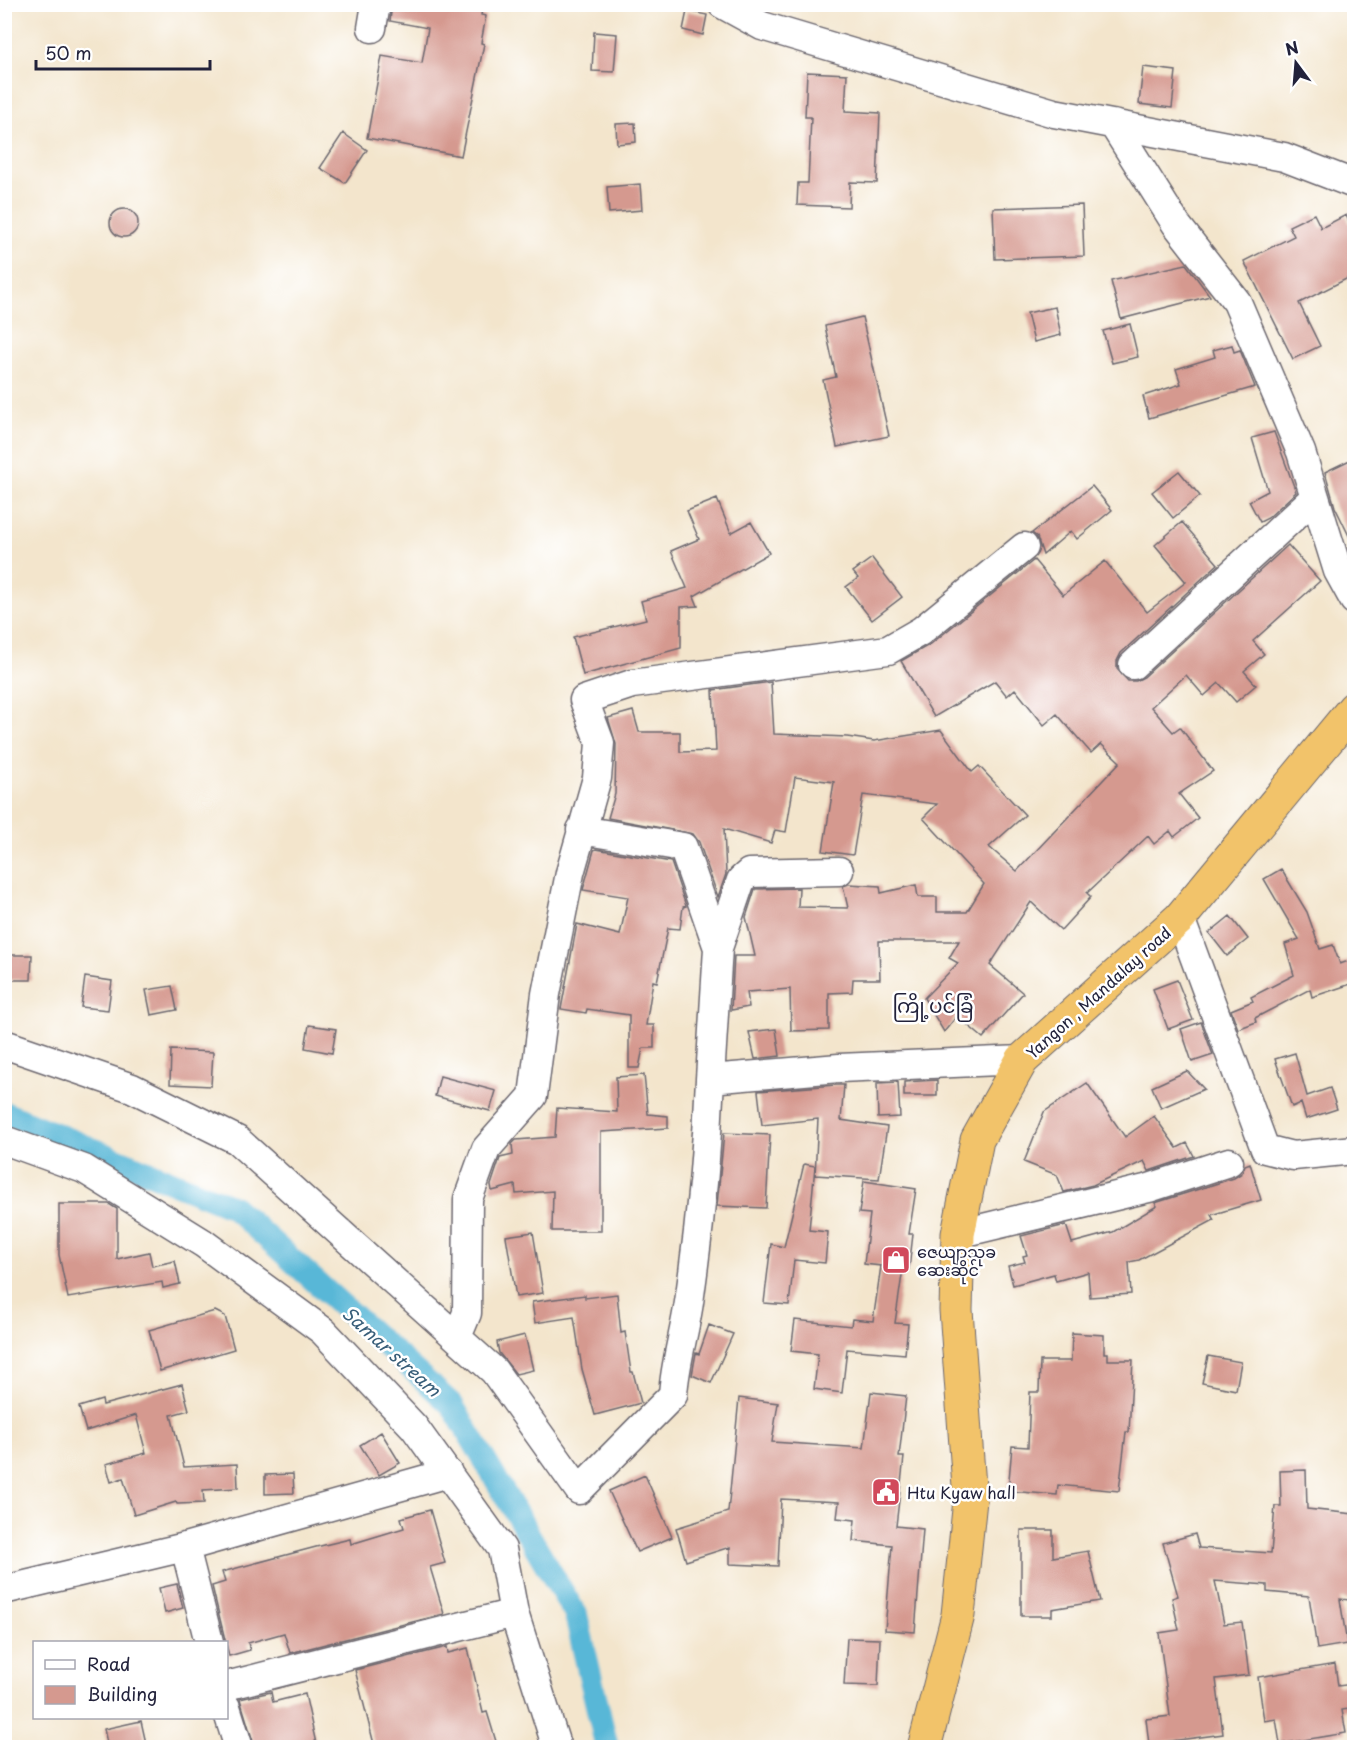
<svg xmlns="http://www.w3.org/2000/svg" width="1359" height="1752" font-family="'Playpen Sans','Noto Sans Myanmar',sans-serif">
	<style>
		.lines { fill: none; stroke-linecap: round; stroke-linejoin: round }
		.canal { stroke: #59b7d7; stroke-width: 24 }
		.building { fill: #d5998f }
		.street-casing { stroke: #6b666e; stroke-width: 31 }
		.highway-casing { stroke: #6b666e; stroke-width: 35 }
		.street { stroke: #fff; stroke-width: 28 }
		.highway { stroke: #f2c36a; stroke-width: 33 }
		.labels { text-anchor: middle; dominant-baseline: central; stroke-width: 5; stroke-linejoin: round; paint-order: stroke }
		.street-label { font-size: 16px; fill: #22223b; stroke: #fff }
		.poi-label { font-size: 16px; fill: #22223b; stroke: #fff; text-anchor: start }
		.water-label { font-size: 18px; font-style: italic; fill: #385e79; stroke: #fff }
		.quarter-label { font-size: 20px; fill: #22223b; stroke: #fff }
	</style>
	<rect width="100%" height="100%" fill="#fff"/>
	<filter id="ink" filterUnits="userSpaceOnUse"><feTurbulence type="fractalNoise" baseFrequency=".0167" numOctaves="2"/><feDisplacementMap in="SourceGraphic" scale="12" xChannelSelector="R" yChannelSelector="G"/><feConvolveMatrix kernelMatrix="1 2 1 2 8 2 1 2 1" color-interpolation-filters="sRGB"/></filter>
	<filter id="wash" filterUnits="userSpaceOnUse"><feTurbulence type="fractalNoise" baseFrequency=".008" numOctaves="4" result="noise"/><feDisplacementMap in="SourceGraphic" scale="24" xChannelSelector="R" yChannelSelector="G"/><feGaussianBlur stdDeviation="1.35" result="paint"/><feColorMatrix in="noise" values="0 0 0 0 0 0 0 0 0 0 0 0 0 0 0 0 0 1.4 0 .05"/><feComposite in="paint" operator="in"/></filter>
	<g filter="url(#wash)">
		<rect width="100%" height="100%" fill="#f3e5cc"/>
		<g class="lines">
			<!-- canal -->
			<path class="canal" d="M4,1113L233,1207L452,1405L576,1615L607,1748"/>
		</g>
		<g id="blocks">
			<!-- building -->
			<path class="building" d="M392,4H408L447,12L452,4H483L481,15L486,16L481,43L484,44L461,156L367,138L382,56L422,63L428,28L390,21Z
				M687,11L707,15L703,35L683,30Z
				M594,32L617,34L614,72L592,71Z
				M1143,67L1176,71L1172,108L1139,104Z
				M807,72L847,74L845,111L880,113L877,183L850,182L849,207L797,205L798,183H808L811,117H805Z
				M635,123L636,142L617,144L616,124Z
				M343,133L367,150L345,183L320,168Z
				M640,184L642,210L609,213L607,187Z
				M1082,205L1084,256L995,259L993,208Z
				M110 223a14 14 0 1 1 28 0a14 14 0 1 1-28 0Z
				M1314,214L1321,228L1346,215L1354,233V275L1299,303L1320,346L1293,359L1244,261L1294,236L1289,226Z
				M1186,264L1210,296L1121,319L1111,281Z
				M1055,307L1061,335L1034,342L1027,313Z
				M862,317L889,436L837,447L823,380L836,377L825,326Z
				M1130,324L1138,357L1112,363L1103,331Z
				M1232,345L1234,352L1240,350L1255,387L1149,418L1143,396L1181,384L1176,369L1215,357L1213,350Z
				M1274,432L1296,492L1268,518L1260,522L1249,501L1268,491L1252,438Z
				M1354,458V546L1335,507L1325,472Z
				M1179,471L1200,496L1173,518L1152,492Z
				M1092,486L1112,510L1077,539L1071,531L1043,555L1037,537L1032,533Z
				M717,499L731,533L751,522L769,553L694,596L698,606L681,607V648L583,675L573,637L646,619L641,601L687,588L671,551L699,539L687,511Z
				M1182,522L1218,564L1121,653L1117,661V669L1128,681H1136L1144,677L1288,545L1320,581L1253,641L1264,654L1244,671L1256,685L1236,702L1219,683L1204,696L1186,675L1151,707L1173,732L1180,727L1213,771L1179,794L1198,818L1174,837L1170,831L1154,844L1148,836L1087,893L1091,897L1061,930L1031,902L990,965L1023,993L983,1038L957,1016L944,1032L924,998L958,963L949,958L959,941H879L880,979H853L852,992L829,993V1030L791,1031L790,989L747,992L749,1007L731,1010L734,956H755L746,917L755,889L799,888L798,907L848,908L843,886L849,884L880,886L881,893L916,885L918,897H937V912H967L984,884L923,818L937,804L863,795L853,855L823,851L834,782L795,777L786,832L775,830L771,843L724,829L726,874L718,897L699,842L693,834L608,818L615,794L616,744L608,718L633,711L639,732H680V752L716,751L713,690L771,682L774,734L847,737L874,741L941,730L972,772L979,766L1025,815L989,847L1017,871L1120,762L1101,744L1091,753L1057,714L1044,725L1015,689L1007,696L995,681L934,717L901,661L931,644L1034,560L1063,595L1105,561L1147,612L1186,582L1155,545Z
				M872,558L902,597L872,620L846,587L858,578L853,572Z
				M596,849L671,862L686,906L683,907L680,929L668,928L657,982L653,981L646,1025H654V1048H643L639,1068H629V1015L587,1009L586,1013L561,1009L577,924L620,935L628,897L583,890L594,850Z
				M1281,869L1307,912L1320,949L1333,945L1340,964L1354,959V983L1312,997L1310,989L1255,1018L1256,1022L1238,1029L1231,1010L1253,1001L1251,997L1294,975L1285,944L1299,939L1264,879Z
				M1230,916L1248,939L1227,956L1209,933Z
				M4,955H32L31,980H4Z
				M85,977L112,981L108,1010L81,1007Z
				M1177,980L1193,1020L1168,1029L1153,989Z
				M172,986L177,1010L151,1015L146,990Z
				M1201,1022L1213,1055L1192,1062L1181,1029Z
				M309,1025L336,1029L332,1053L305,1048Z
				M776,1029L780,1056L755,1059L749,1032Z
				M171,1050L213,1052L211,1086L170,1084Z
				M1295,1053L1307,1096L1330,1088L1337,1109L1306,1119L1301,1103L1292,1107L1275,1059Z
				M1187,1071L1204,1089L1161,1108L1152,1087Z
				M644,1075L648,1114L668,1116V1128L601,1132V1231H552L553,1191L516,1194L515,1185L492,1191L491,1185L500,1158L513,1155L512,1144L516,1140L555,1137L557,1108L617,1112L616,1077Z
				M440,1076L496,1091L490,1111L435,1096Z
				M937,1080V1096H904V1082Z
				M898,1082L900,1117L878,1118L877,1083Z
				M1087,1083L1125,1137L1154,1116L1177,1148L1187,1143L1194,1156L1149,1171L1144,1161L1093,1185L1064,1192L1057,1175L1024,1162L1044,1112Z
				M836,1085H844L841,1120L887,1127L879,1179L815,1175L818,1119L762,1125L758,1091Z
				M724,1133L770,1135L766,1208L717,1206Z
				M1250,1163L1261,1200L1211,1215L1214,1220L1139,1260L1129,1262L1131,1294L1090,1297L1088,1272L1056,1281L1054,1274L1013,1285L1008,1266L1025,1262L1023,1256L1027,1255L1021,1236L1066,1225L1072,1243L1113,1232L1157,1206L1155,1203L1234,1178L1242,1173L1245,1165Z
				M804,1164L815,1166L809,1230L828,1232L825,1263L794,1260L789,1305L764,1303L771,1244L784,1247Z
				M864,1181L916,1189L909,1234H913L909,1269L903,1268L895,1323L908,1324L905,1354L847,1349L842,1393L814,1389L818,1354L791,1351L795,1320L851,1326L852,1319L873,1321L881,1266L864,1264L870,1214L859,1213Z
				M59,1204H109L117,1209V1259L149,1252L152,1266L175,1261L180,1284L163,1288L162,1282L68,1298L59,1255Z
				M533,1232L543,1293L516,1297L506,1236Z
				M617,1294L621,1333L625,1332L631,1372H633L641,1403L595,1415L582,1369L574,1317L535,1323L532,1302L585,1295V1298Z
				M215,1311L225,1316L234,1349L160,1371L149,1330Z
				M709,1325L733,1334L711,1383L692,1375L696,1353L699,1354Z
				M1072,1333L1104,1335V1353H1108V1360H1133L1129,1432H1126L1119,1491L1058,1485L1057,1495L1008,1491L1012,1446L1028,1447L1030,1392H1039L1040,1361H1071Z
				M525,1335L533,1370L516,1374L499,1353L497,1342Z
				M1208,1356L1241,1362L1236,1390L1202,1383Z
				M182,1384L189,1410L171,1415L184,1467L237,1464L238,1488L203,1490L204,1503L177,1504L176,1502L134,1515L123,1478L111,1482L106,1464L146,1453L136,1415L86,1431L79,1407L102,1400L103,1405Z
				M871,1392L906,1396L899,1457H904L896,1526L923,1529L915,1632L885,1630L892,1545L853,1541L855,1520L837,1518L839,1502L781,1499L778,1566L730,1564V1547L686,1561L676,1528L728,1512L739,1398L778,1403L772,1442L864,1448Z
				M381,1432L400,1463L379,1475L360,1445Z
				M1306,1470L1307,1509L1354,1514V1557L1350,1600L1340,1599L1347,1644L1317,1649L1309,1596L1267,1592V1585L1215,1581L1224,1624L1242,1622L1249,1675L1216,1679L1223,1734L1149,1744L1146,1719L1170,1716L1159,1633L1179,1630L1172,1598L1178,1596L1163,1543L1195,1534L1199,1548L1271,1553L1275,1506H1281L1280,1471Z
				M293,1474L294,1493L265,1494V1475Z
				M645,1475L672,1537L637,1552L609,1491Z
				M430,1510L445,1563L430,1567L444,1614L290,1653L284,1633L248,1643L250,1650L229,1656L212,1586L225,1582L222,1572L316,1547L350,1539L351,1544L404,1528L401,1518Z
				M1021,1530H1053V1557L1088,1551L1100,1601L1052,1609V1616H1021Z
				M177,1584L183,1608L165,1613L159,1588Z
				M847,1638L880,1639L878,1686L844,1685Z
				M447,1647L448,1653L468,1648L483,1713L487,1712L498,1748H375L355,1670Z
				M1335,1664L1338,1686L1353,1684L1354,1708L1342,1710L1346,1733L1280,1744L1276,1719L1264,1721L1258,1677Z
				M271,1692L273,1702L305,1694L317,1748H255L240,1699Z
				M141,1721L147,1748H108L104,1729Z"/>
		</g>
	</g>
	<g filter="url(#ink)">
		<use href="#blocks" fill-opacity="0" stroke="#6b666e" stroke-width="1.5"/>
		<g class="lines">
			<!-- street casing -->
			<g class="street-casing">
				<path id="street" d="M722,4L762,26L1054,113L1284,157L1354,184
					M372,28L376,4
					M1113,124L1176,224L1237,302L1301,452L1338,571L1354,600
					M1133,665L1315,497
					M581,830L683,847L718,948
					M1180,918L1265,1149L1293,1156L1354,1150
					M4,1044L132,1088L237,1140L494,1371L579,1490L673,1395C675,1361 686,1329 690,1295C700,1224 707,1151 710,1079L839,1068L1022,1060
					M710,1079L718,948L741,880L749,873L839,871
					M4,1140L84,1169L203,1243L323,1331L414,1427L502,1549L514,1613L557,1748
					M958,1234L1149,1188L1229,1162
					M457,1337L467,1313L468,1199L486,1149L533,1096L546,994L570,873L597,778L600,743L584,700L632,684L888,650L921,631L1024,547
					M185,1547L209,1642
					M4,1590L185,1547L448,1473
					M226,1686L514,1613
					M226,1707L239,1748"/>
			</g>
			<!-- highway casing -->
			<g class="highway-casing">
				<path id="highway" d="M924,1748L958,1615L970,1500L956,1310L958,1234L977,1140L1022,1060L1180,918L1354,708"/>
			</g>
			<!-- street -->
			<use href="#street" class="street"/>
			<!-- highway -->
			<use href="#highway" class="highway"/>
		</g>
	</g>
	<!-- icons -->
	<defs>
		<g id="shop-square" transform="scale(1.5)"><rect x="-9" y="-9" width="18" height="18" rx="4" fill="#d1495b" stroke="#fff"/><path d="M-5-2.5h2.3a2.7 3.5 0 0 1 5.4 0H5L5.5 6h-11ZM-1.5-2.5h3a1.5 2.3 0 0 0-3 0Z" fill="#fff"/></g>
		<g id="civic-square" transform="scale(1.5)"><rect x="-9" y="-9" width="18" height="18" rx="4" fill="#d1495b" stroke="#fff"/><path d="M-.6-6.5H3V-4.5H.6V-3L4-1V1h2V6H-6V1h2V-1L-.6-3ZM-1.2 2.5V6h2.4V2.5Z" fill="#fff"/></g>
	</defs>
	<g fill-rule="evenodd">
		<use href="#shop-square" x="896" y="1260"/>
		<use href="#civic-square" x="886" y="1492"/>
	</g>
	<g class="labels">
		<!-- street labels -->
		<g class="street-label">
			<text transform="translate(1098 992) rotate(-42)">Yangon , Mandalay road</text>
		</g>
		<!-- poi labels -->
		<g class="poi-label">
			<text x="917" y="1251">ဇေယျာသုခ<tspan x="917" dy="18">ဆေးဆိုင်</tspan></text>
			<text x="907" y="1492">Htu Kyaw hall</text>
		</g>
		<!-- water labels -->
		<g class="water-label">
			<text transform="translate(392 1351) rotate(42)">Samar stream</text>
		</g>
		<!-- quarter labels -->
		<g class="quarter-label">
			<text x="933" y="1005">ကြို့ပင်ခြံ</text>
		</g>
	</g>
	<!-- margin -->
	<rect width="1359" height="1752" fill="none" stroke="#fff" stroke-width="24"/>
	<!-- legend -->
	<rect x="33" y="1641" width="195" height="78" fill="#ffffff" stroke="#a7a7b1" stroke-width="1.5"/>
	<rect x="45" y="1660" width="30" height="9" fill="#ffffff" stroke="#a7a7b1" stroke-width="1.5"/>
	<text x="87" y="1671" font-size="18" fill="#22223b">Road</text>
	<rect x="45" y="1686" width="30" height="18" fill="#d5998f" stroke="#a7a7b1" stroke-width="1.5"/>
	<text x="87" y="1701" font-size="18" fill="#22223b">Building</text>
	<!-- north arrow -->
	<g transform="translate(1296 63) rotate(344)" stroke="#ffffff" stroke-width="4.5" paint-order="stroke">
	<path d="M0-4.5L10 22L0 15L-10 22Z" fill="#22223b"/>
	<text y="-9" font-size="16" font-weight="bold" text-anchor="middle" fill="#22223b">N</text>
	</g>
	<!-- scale -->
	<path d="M36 60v9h174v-9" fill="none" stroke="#22223b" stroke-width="3"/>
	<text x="45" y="60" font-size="18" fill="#22223b" stroke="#ffffff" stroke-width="4.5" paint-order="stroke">50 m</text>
</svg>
